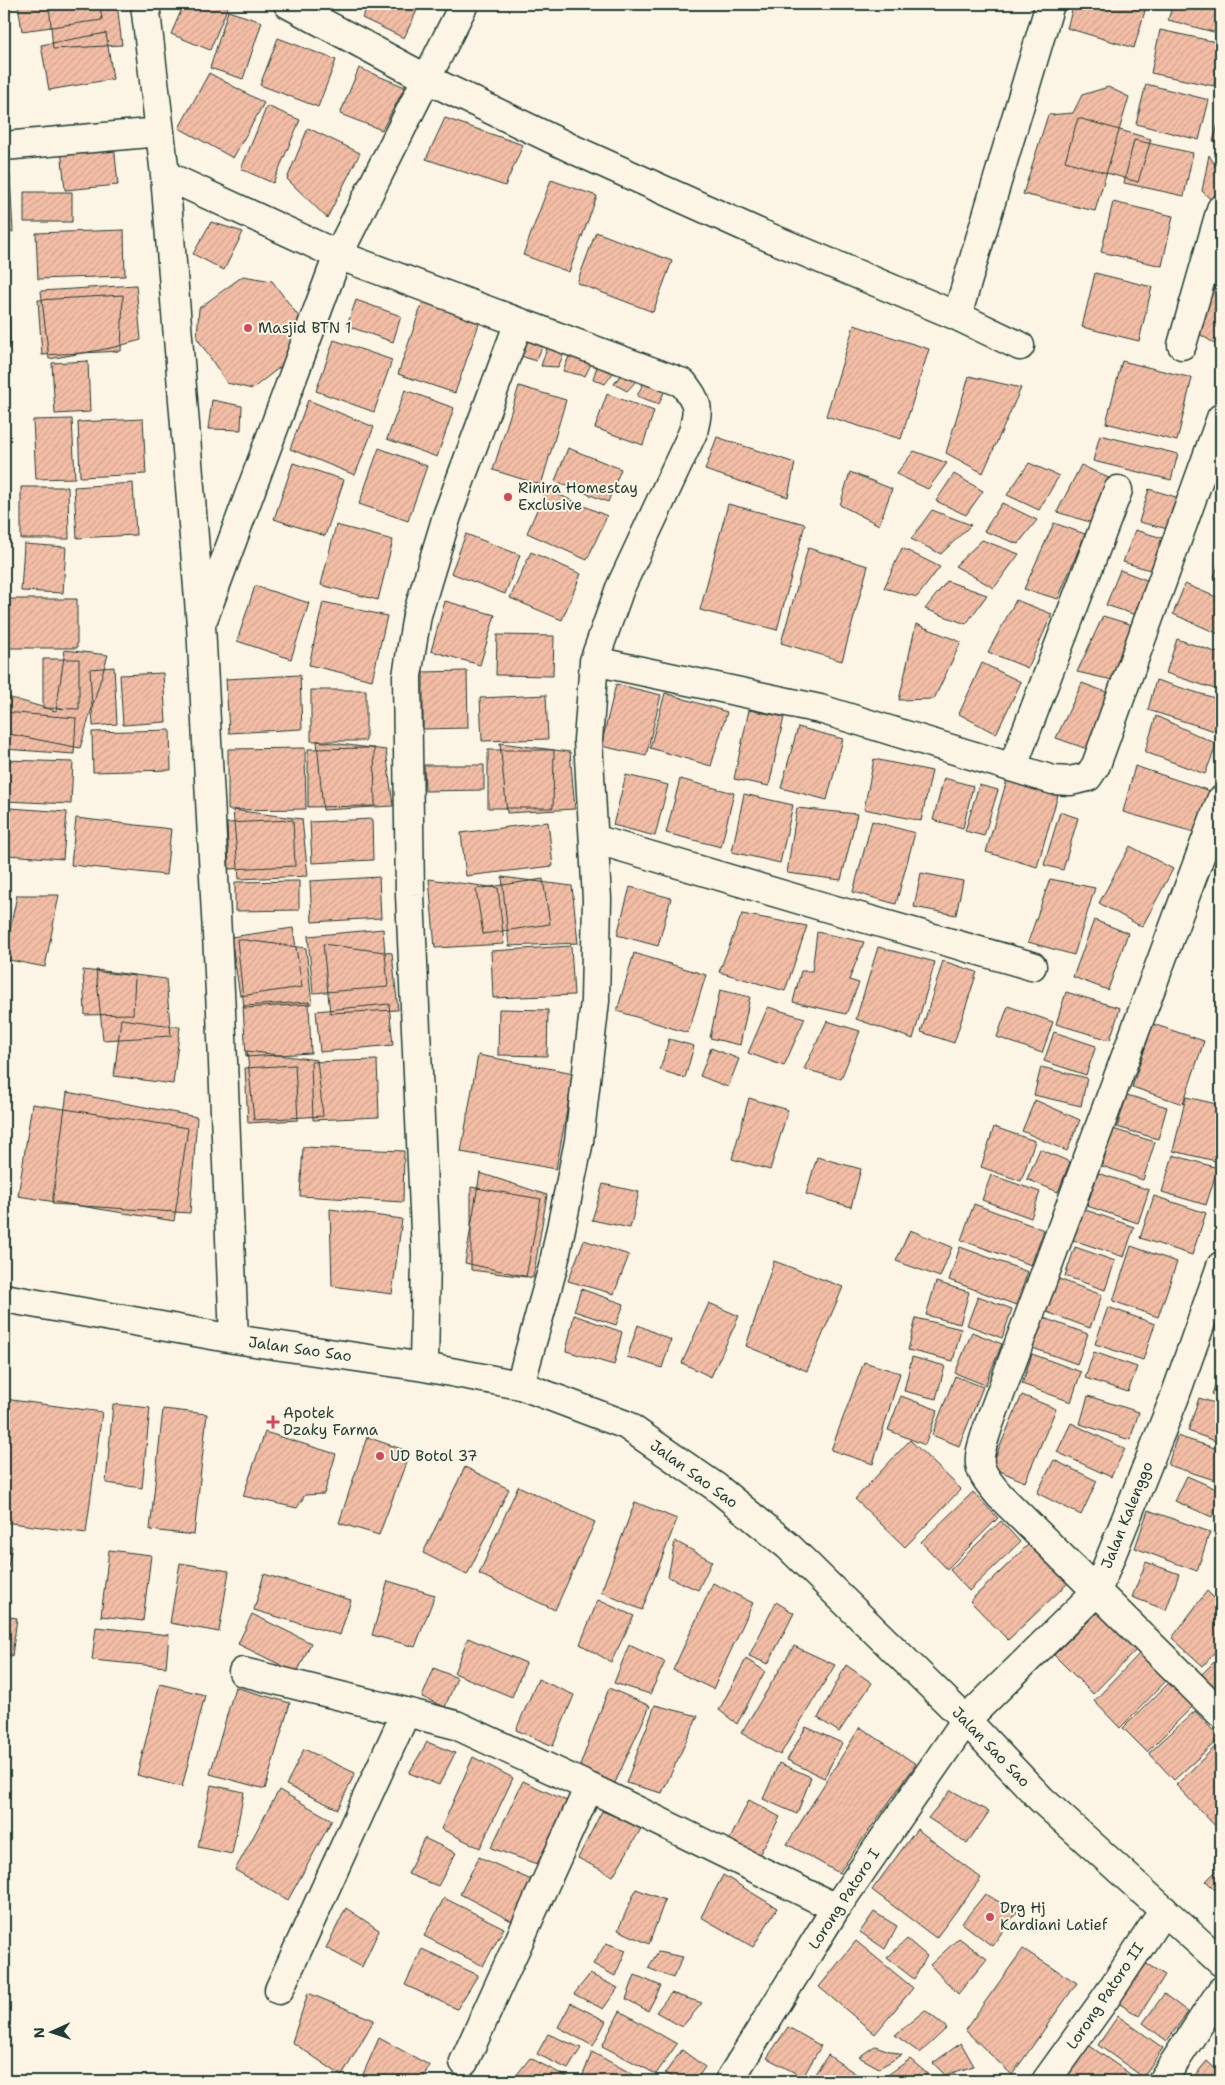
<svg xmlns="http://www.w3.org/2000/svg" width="1225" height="2085" font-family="'Shantell Sans',sans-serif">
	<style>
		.building { fill: url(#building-hatch); stroke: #1f3d34 }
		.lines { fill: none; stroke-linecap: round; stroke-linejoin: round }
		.minor-casing { stroke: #1f3d34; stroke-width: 31 }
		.minor { stroke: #fcf5e5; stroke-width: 28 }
		.poi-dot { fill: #d1495b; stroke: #fcf5e5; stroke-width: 2 }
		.labels { text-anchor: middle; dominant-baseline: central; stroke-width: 4; stroke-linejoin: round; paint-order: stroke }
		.poi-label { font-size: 15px; fill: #1f3d34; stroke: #fcf5e5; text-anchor: start }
		.street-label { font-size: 15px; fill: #1f3d34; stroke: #fcf5e5 }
	</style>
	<defs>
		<pattern id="building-hatch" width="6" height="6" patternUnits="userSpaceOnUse" patternTransform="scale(1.25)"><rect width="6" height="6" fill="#f4bea6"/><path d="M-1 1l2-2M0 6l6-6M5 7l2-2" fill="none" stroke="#d1a490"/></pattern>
	</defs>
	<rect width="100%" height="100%" fill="#fcf5e5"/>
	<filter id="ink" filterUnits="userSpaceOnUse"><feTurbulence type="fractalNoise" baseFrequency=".02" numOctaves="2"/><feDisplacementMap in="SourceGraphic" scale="10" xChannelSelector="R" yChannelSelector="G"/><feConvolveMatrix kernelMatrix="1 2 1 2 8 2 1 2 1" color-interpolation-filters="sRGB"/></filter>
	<g filter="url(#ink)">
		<!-- building -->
		<path class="building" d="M18,4H100L102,20L22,31Z
			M49,4H117L122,45L53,49Z
			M184,4H229L210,50L171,34Z
			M338,4H351L349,9Z
			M369,4H420L404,38L362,18Z
			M1074,4H1147L1134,48L1067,28Z
			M1173,4H1221V34L1168,20Z
			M228,11L262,22L243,79L210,68Z
			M1160,30L1221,43L1214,86L1151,73Z
			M106,33L113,79L49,90L41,45Z
			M278,38L336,60L318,107L260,85Z
			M359,68L405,87L382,130L340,114Z
			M209,73L264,103L233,158L179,128Z
			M1146,84L1209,100L1199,140L1136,124Z
			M1108,87L1129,97L1095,211L1023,194L1048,115L1073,113L1082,95Z
			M267,106L300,120L273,183L241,169Z
			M1221,115V142L1213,141Z
			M445,118L523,145L505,186L426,159Z
			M1078,118L1151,139L1138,182L1065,161Z
			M308,128L360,153L327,218L287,179Z
			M1134,140L1193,153L1184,196L1124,183Z
			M114,144L118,185L65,190L61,149Z
			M1209,155L1221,175V210L1202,191Z
			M4,176H10L13,232H4Z
			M551,180L597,196L569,272L523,255Z
			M24,192H72V222H24Z
			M1113,202L1173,216L1162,266L1101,252Z
			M211,222L243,232L224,270L193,254Z
			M124,230L125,276L38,279L36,233Z
			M596,232L672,261L653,312L577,283Z
			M1205,268L1221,280L1220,347L1179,321Z
			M1095,273L1152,287L1139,341L1082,327Z
			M243,276L272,281L299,317L298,353L252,389L227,383L197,338L199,308Z
			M136,285L141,340L111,348L49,359L41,291Z
			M123,295L121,351L42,355L38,300Z
			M424,298L481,318L455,393L398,374Z
			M356,300L401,316L393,342L347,326Z
			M4,306H9L10,345H4Z
			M854,325L929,349L901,439L826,416Z
			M526,331L544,343L536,361L515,354Z
			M334,340L392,360L374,412L316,391Z
			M548,345L565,351L558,367L541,366Z
			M572,349L594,358L585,376L563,371Z
			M599,360L616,369L605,384L593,379Z
			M88,361L90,412L55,414L52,363Z
			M1122,361L1192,378L1177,441L1106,423Z
			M624,370L638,379L627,391L614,384Z
			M969,376L1021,388L983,473L946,453Z
			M646,378L667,385L659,404L637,396Z
			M519,386L566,400L541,485L493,470Z
			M405,390L454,408L437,457L387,439Z
			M607,394L654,411L643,445L595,428Z
			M212,400L242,406L241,430L208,429Z
			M308,400L374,427L355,475L290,449Z
			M72,419L75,478L36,479L33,420Z
			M143,419L146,474L80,477L78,422Z
			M1100,435L1178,454L1171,480L1093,461Z
			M717,437L795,463L788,497L705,470Z
			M379,448L427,466L408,521L359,504Z
			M568,448L621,469L608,502L555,481Z
			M914,451L947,463L928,489L896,474Z
			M293,463L344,480L325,536L274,519Z
			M1029,463L1059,476L1039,510L1007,495Z
			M1081,465L1115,481L1096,524L1057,512Z
			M850,472L892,489L879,525L840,505Z
			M954,474L983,491L966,515L936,501Z
			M133,483L136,535L77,538L74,487Z
			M21,487H68L69,539H21Z
			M546,489L607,516L587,560L527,533Z
			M1149,489L1186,500L1176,531L1139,522Z
			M1002,503L1037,520L1018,544L984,531Z
			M728,504L805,524L777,630L700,610Z
			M932,510L971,525L941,554L911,539Z
			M1054,523L1085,534L1058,599L1024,589Z
			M336,525L393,540L378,600L321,585Z
			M1135,530L1173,541L1160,573L1123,562Z
			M466,534L520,555L505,594L451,573Z
			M982,540L1019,554L994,588L955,566Z
			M24,544L66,547L63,593L21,591Z
			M808,548L868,566L842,661L781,643Z
			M902,548L940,567L917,597L884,588Z
			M531,552L581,574L562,620L510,598Z
			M1221,558V580L1214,577Z
			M1120,570L1157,584L1142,617L1106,605Z
			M947,581L987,595L966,624L925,609Z
			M1185,584L1221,599V635L1173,614Z
			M255,586L309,603L291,659L237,641Z
			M7,599H77V648H7Z
			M1016,600L1052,614L1028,668L988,652Z
			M445,601L495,615L480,665L431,651Z
			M323,602L387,616L372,680L309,665Z
			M1103,616L1139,627L1117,681L1077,672Z
			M916,624L961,642L934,699L899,700Z
			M497,635L554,636L553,676L496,675Z
			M1177,639L1221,654V691L1166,673Z
			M65,650L108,655L80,748L4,733V696L56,711Z
			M43,659H79V709L43,708Z
			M982,663L1021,682L996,734L959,714Z
			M114,667L117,724L93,726L90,669Z
			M467,671L468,728L423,729V672Z
			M163,673L166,722L123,725L120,675Z
			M300,675L302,729L229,733L226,679Z
			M1156,680L1221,700V733L1148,710Z
			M1082,683L1114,695L1093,751L1056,738Z
			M616,684L661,695L646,756L601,746Z
			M311,690H366V741H311Z
			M665,693L727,712L711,766L650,748Z
			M546,695L548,739L482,741L480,698Z
			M749,710L784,717L769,786L734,779Z
			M4,712L76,718L74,754L4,749Z
			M1156,716L1217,744L1205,774L1145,752Z
			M798,727L843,739L827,800L781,788Z
			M170,730L171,770L93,772L92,732Z
			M317,741L386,750L393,806L323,810Z
			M500,743L570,752L575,809L507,813Z
			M305,748L306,809L228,810V749Z
			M374,748L375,806L308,807V749Z
			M488,750H554L553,808H488Z
			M874,759L932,771L921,821L864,809Z
			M4,760L73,762L71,804L4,801Z
			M424,765H484V790L425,791Z
			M1135,766L1210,791L1194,832L1123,812Z
			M626,775L668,785L655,836L613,825Z
			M944,778L973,786L963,828L933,820Z
			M680,779L734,793L721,847L666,833Z
			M1007,780L1058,795L1037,867L986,852Z
			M979,785L998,790L984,836L965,831Z
			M744,794L793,805L780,863L732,852Z
			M10,808L67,812L63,859L7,855Z
			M797,808L857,814L841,880L787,873Z
			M233,810L302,819L308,876L239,879Z
			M1060,812L1078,818L1063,870L1044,865Z
			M76,818L171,829L166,875L71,865Z
			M372,819L373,860L312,863L310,822Z
			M293,820L295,866L229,869L227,823Z
			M872,821L915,833L896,904L853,892Z
			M548,822L553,866L466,876L461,833Z
			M1130,846L1173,869L1142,927L1099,903Z
			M921,873L963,881L956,915L914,907Z
			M379,877L381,918L312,922L310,881Z
			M502,877L572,886L578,943L509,946Z
			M429,879L498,888L504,944L435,948Z
			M543,879L550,924L483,934L476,889Z
			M1050,879L1095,888L1074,955L1028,942Z
			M299,881V910L235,911V882Z
			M630,887L671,898L658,946L617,935Z
			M17,895H59L45,967L4,959Z
			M742,914L807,926L785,991L719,972Z
			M1094,920L1128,933L1108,990L1073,977Z
			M293,928L302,987L240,996L231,937Z
			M383,929L388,987L313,993L308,936Z
			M817,932L864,942L849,980L859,983L846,1014L793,1002L801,971H812Z
			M237,939L306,948L312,1004L244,1008Z
			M323,944L392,953L398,1010L330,1013Z
			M571,946L574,995L493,998L491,951Z
			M878,947L935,962L913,1039L856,1019Z
			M634,953L706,975L688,1033L617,1011Z
			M943,961L977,972L954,1043L921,1032Z
			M83,970L135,976L133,1014L85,1015Z
			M96,970L166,979L171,1036L103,1040Z
			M720,990L750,997L740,1045L710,1038Z
			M1066,992L1120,1008L1110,1040L1056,1024Z
			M309,1002L311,1053L246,1057L243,1006Z
			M389,1004L393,1045L320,1052L316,1011Z
			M1008,1006L1053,1022L1042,1053L997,1037Z
			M768,1007L805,1018L784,1066L748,1053Z
			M499,1009L548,1010L547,1056L498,1055Z
			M121,1019L180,1027L173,1084L114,1076Z
			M827,1021L860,1031L841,1079L804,1069Z
			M1153,1024L1204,1041L1183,1104L1132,1087Z
			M1054,1032L1096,1046L1086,1075L1044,1061Z
			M669,1039L694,1046L685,1078L660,1070Z
			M711,1048L739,1059L728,1087L700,1076Z
			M247,1051L317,1060L323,1116L254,1120Z
			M478,1055L574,1073L556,1169L461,1152Z
			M377,1060L379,1117L313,1120L311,1062Z
			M1221,1063V1080L1216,1079Z
			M295,1065L298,1120L248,1123L245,1068Z
			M1041,1067L1087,1078L1081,1106L1034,1095Z
			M67,1092L197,1117L190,1213L52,1204Z
			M1127,1095L1167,1107L1158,1139L1117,1127Z
			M1186,1097L1221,1105L1220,1162L1173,1151Z
			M749,1098L788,1110L770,1170L732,1159Z
			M1035,1100L1080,1120L1067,1151L1022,1131Z
			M32,1104L188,1128L174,1221L18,1196Z
			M994,1127L1035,1141L1021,1181L981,1167Z
			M1113,1129L1155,1142L1143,1180L1102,1166Z
			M303,1147L404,1151L403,1202L300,1196Z
			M1040,1149L1070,1162L1058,1192L1027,1179Z
			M1173,1155L1218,1168L1206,1205L1162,1192Z
			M817,1157L861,1169L851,1207L806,1194Z
			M480,1173L547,1195L533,1278L465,1263Z
			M1098,1173L1149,1190L1138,1223L1087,1206Z
			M991,1175L1040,1192L1031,1218L982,1200Z
			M603,1184L639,1192L630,1228L592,1220Z
			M471,1187L541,1199L526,1277L471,1270Z
			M1154,1196L1206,1213L1192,1255L1140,1238Z
			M974,1204L1044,1230L1031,1265L961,1240Z
			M330,1209L402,1219L392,1294L332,1286Z
			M1083,1209L1134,1227L1124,1257L1073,1240Z
			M910,1230L952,1247L940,1277L896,1261Z
			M584,1240L629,1255L614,1294L568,1281Z
			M1131,1246L1177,1262L1158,1317L1113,1301Z
			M960,1247L1028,1272L1016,1305L949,1280Z
			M1075,1247L1115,1261L1105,1290L1065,1276Z
			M774,1261L843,1287L807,1371L746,1346Z
			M1056,1278L1102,1295L1090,1328L1044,1311Z
			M936,1282L969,1292L960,1324L926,1315Z
			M581,1289L624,1304L616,1325L574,1311Z
			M978,1296L1012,1309L1002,1338L967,1325Z
			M709,1303L739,1316L711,1377L682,1363Z
			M1108,1307L1155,1324L1143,1360L1095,1344Z
			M574,1315L622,1332L614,1365L566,1351Z
			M1041,1317L1088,1334L1077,1364L1030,1347Z
			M916,1318L961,1329L953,1361L908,1350Z
			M638,1325L671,1340L662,1368L627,1357Z
			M972,1332L1002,1344L985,1385L955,1373Z
			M1094,1352L1137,1367L1128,1392L1085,1378Z
			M1032,1354L1081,1372L1071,1402L1022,1384Z
			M912,1357L945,1366L936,1399L904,1391Z
			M864,1362L900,1373L873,1464L831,1450Z
			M1221,1369V1397L1212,1394Z
			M955,1376L983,1387L959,1446L932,1435Z
			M1022,1395L1056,1409L1025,1482L991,1467Z
			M901,1396L938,1410L925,1445L888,1430Z
			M1088,1396L1139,1412L1130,1440L1080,1424Z
			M1199,1398L1221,1405V1443L1188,1431Z
			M4,1399L102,1412L86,1533L4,1522Z
			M113,1404L150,1408L142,1488L106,1483Z
			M163,1409L207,1414L194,1535L150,1530Z
			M1071,1423L1125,1449L1111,1477L1057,1452Z
			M265,1432L336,1454L324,1494L305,1495L297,1508L243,1496Z
			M1177,1436L1221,1450V1482L1168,1465Z
			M367,1437L410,1452L379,1535L339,1523Z
			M910,1440L961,1489L905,1547L855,1499Z
			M1054,1460L1097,1481L1081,1515L1037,1493Z
			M465,1467L509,1489L467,1575L423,1553Z
			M1187,1476L1221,1491L1212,1517L1175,1501Z
			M518,1486L595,1522L555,1610L479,1574Z
			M973,1492L998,1518L947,1569L921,1542Z
			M635,1502L677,1519L642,1610L601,1592Z
			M1148,1510L1210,1532L1197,1571L1135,1548Z
			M1001,1521L1020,1542L969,1591L950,1570Z
			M675,1541L712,1561L698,1590L668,1577Z
			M1030,1543L1068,1583L1008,1640L970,1601Z
			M4,1544L12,1546L4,1586Z
			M109,1550L151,1555L143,1621L101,1616Z
			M1146,1562L1179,1574L1166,1610L1132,1597Z
			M180,1563L229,1571L219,1632L170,1623Z
			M264,1574L351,1600L340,1635L254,1610Z
			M388,1581L435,1595L415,1647L372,1635Z
			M713,1583L753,1603L713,1689L673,1670Z
			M1207,1591L1221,1605V1645L1203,1666L1172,1638Z
			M598,1600L634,1616L611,1662L580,1644Z
			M776,1602L794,1613L768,1664L749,1656Z
			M1101,1609L1139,1647L1093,1694L1054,1655Z
			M252,1614L311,1643L297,1673L238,1644Z
			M4,1616L17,1618L12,1656L4,1655Z
			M96,1627L169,1635L166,1667L92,1660Z
			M468,1638L526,1663L512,1697L454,1673Z
			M629,1645L665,1662L650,1694L614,1683Z
			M794,1646L835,1665L780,1755L741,1733Z
			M1140,1653L1167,1680L1120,1728L1094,1701Z
			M1221,1655V1701L1200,1676Z
			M746,1659L765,1671L737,1724L719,1710Z
			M846,1665L872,1683L839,1732L818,1718Z
			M434,1668L457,1678L445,1707L422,1697Z
			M538,1679L574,1695L553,1746L516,1730Z
			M1173,1679L1196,1703L1147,1752L1123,1728Z
			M160,1684L205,1695L182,1787L137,1775Z
			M235,1687L290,1703L265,1789L210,1774Z
			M609,1688L650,1706L613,1787L578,1771Z
			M655,1705L698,1716L662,1793L626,1783Z
			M1195,1711L1220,1738L1174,1780L1149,1753Z
			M806,1727L842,1743L824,1778L787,1760Z
			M860,1727L916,1764L839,1873L787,1844Z
			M1221,1741V1832L1176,1785Z
			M427,1742L455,1753L439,1785L409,1773Z
			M304,1749L355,1773L338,1809L286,1785Z
			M473,1757L513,1778L480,1848L441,1829Z
			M779,1763L811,1777L797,1814L763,1799Z
			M523,1781L569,1802L537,1864L491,1848Z
			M211,1785L244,1792L232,1854L198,1847Z
			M279,1790L332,1820L288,1900L235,1870Z
			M951,1790L989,1812L967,1843L928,1818Z
			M749,1800L780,1817L759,1855L729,1841Z
			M602,1811L642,1827L613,1876L578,1858Z
			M917,1829L981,1878L936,1938L872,1890Z
			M424,1838L456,1853L438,1886L408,1874Z
			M479,1857L536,1882L519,1925L460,1894Z
			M1221,1866V1896L1206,1881Z
			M723,1875L777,1908L753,1947L701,1917Z
			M636,1889L665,1900L649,1944L618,1930Z
			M985,1894L1017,1912L992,1946L962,1923Z
			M444,1898L504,1928L483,1966L424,1936Z
			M346,1908L379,1930L362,1967L326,1948Z
			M874,1912L897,1926L885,1949L860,1932Z
			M959,1938L987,1959L958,1994L930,1965Z
			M907,1939L927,1956L914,1979L887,1958Z
			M856,1941L913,1988L875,2034L819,1987Z
			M606,1943L626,1950L615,1976L593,1964Z
			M422,1949L478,1975L457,2009L405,1985Z
			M1023,1949L1077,1983L1012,2075L965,2030Z
			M658,1952L683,1957L673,1978L648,1968Z
			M1140,1960L1165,1975L1139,2016L1115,2001Z
			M590,1974L618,1988L603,2009L574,1994Z
			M635,1975L661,1986L648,2011L626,1999Z
			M308,1993L374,2020L342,2076L292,2042Z
			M671,1993L702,2003L682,2027L656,2012Z
			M1164,1994L1188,2012L1167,2041L1143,2023Z
			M571,2003L606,2021L593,2046L558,2027Z
			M925,2010L947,2028L920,2053L895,2035Z
			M620,2011L677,2044L656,2074L602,2046Z
			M1118,2016L1163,2048L1143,2077L1098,2045Z
			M788,2027L821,2046L803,2077L767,2058Z
			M548,2034L581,2048L568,2069L537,2054Z
			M379,2038L429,2065L422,2081H360Z
			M961,2043L974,2066L945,2075L933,2063Z
			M1087,2044L1140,2081H1062Z
			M875,2046L902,2055L879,2068L859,2057Z
			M682,2050L705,2067L695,2081H679L665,2073Z
			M592,2052L645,2081H584L581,2080Z
			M828,2055L865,2080L864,2081H810Z
			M530,2058L575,2081H512Z
			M910,2059L931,2077L927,2081L881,2080Z
			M1207,2061L1221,2074V2081H1190Z"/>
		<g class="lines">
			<!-- minor casing -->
			<g class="minor-casing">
				<path id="minor" d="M145,4L165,175L201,625L221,1012L234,1339
					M288,4L427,79L577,151L759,233L957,316L1020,346
					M4,146L160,132
					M165,175L338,255L683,383C699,404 699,407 693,432L620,588L594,661L588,740L597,899L595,1001L579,1141L553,1267L520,1385
					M957,316L1050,4
					M1182,345L1221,209
					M204,617L338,255L464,4
					M594,661L820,709L1053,780L1070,781L1088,777L1096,765L1221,418
					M1013,766L1118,490
					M1221,800L989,1424C977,1462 973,1465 1000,1496L1221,1714
					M594,839L821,906L1032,966
					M4,1298L234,1339L424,1367L520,1385L626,1425L716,1487L788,1546L966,1720L1041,1799L1221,1962
					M424,1367L426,1254L410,895L407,676L417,615L447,516L519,322
					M243,1672L406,1712
					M589,1787L836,1908
					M279,1990L406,1712L456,1725L589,1787L464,2062
					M729,2081L836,1908L966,1720L1097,1591L1174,1399L1221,1266
					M1046,2081L1105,1999L1164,1910
					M1162,2081L1221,1991"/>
			</g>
			<!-- minor -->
			<use href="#minor" class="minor"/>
		</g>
	</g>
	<!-- markers -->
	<g class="poi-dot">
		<circle cx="248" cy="328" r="5"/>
		<circle cx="508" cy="497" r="5"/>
		<path d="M270.5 1414.5h5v5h5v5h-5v5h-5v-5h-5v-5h5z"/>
		<circle cx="380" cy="1456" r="5"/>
		<circle cx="990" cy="1917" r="5"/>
	</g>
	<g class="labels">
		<!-- poi labels -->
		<g class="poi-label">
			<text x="258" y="328">Masjid BTN 1</text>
			<text x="518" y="488">Rinira Homestay<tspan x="518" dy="17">Exclusive</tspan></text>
			<text x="283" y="1413">Apotek<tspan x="283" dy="17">Dzaky Farma</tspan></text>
			<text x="390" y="1456">UD Botol 37</text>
			<text x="1000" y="1908">Drg Hj<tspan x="1000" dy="17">Kardiani Latief</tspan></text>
		</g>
		<!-- street labels -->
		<g class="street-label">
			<text transform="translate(300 1349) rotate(8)">Jalan Sao Sao</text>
			<text transform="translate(694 1474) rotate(36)">Jalan Sao Sao</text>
			<text transform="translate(1127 1515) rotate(-68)">Jalan Kalenggo</text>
			<text transform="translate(991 1747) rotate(46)">Jalan Sao Sao</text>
			<text transform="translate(844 1899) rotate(-57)">Lorong Patoro I</text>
			<text transform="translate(1105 1996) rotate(-56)">Lorong Patoro II</text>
		</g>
	</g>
	<!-- margin -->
	<rect width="1225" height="2085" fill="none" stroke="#fcf5e5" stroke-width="20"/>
	<rect x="10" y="10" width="1205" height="2065" fill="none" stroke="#1f3d34" stroke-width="2" filter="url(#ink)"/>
	<!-- north arrow -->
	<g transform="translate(52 2032) rotate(267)" stroke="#fcf5e5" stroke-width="4" paint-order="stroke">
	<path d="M0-4L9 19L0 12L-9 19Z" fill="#1f3d34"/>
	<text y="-8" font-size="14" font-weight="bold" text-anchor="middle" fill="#1f3d34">N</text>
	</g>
</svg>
